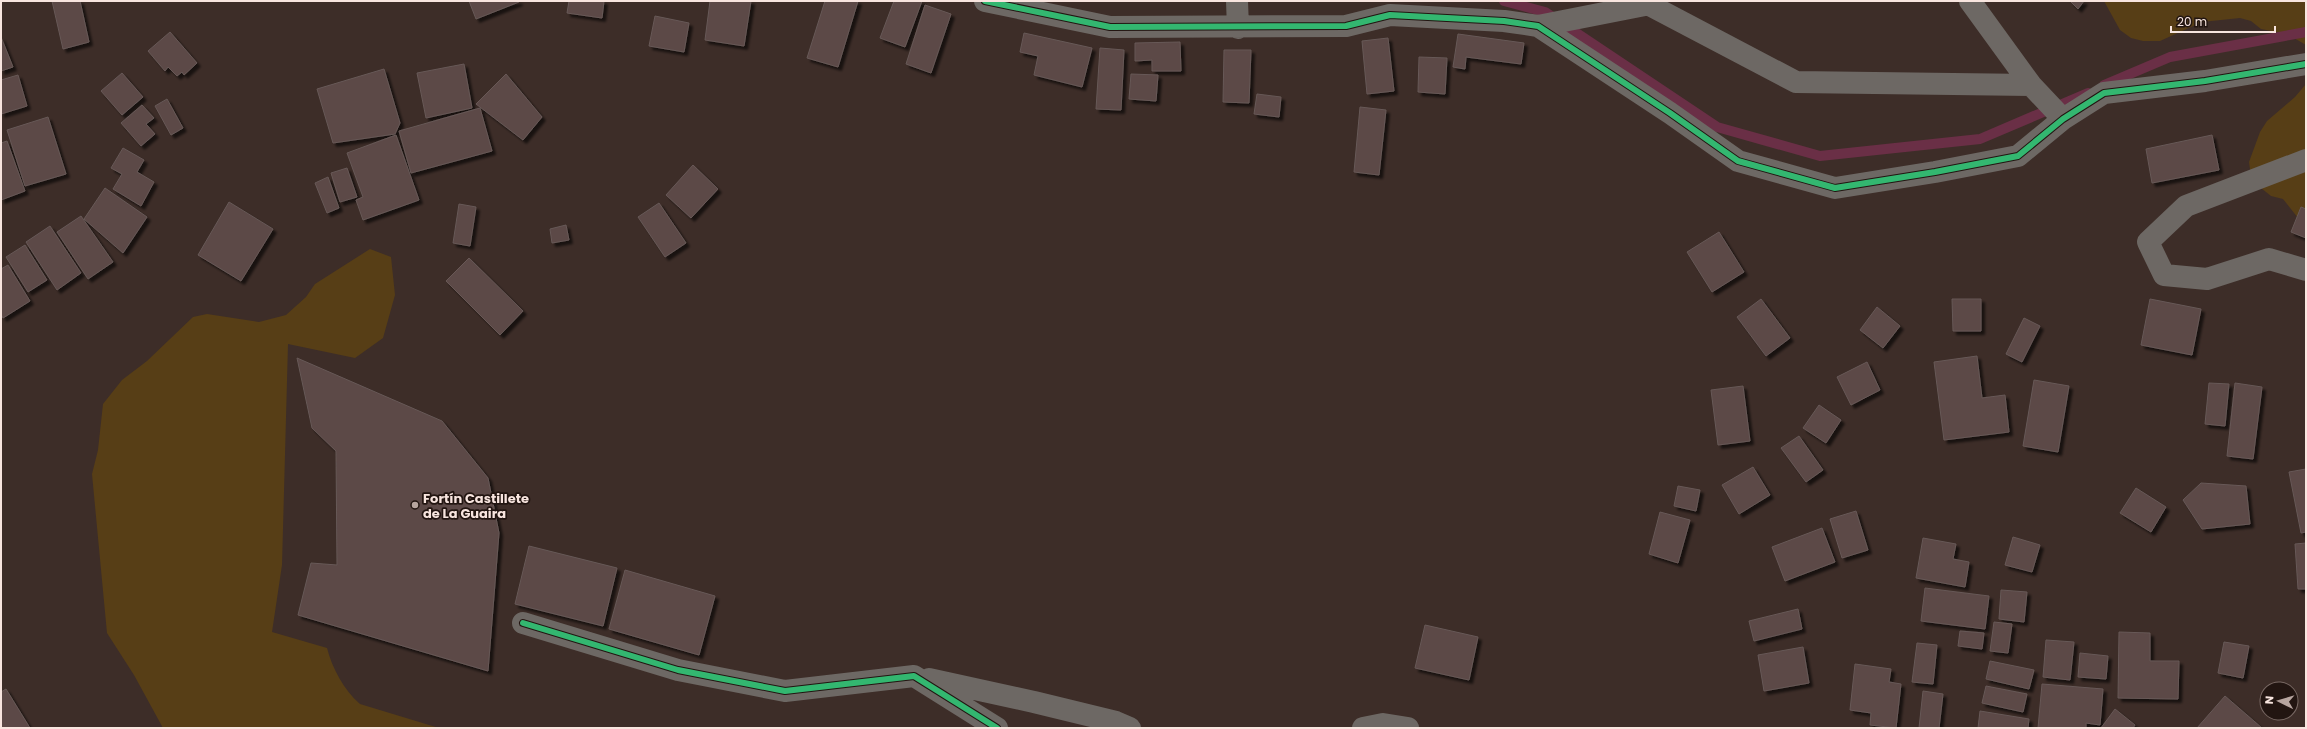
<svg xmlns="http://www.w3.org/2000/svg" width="2307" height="729" font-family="Poppins,sans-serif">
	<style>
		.green { fill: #573e16 }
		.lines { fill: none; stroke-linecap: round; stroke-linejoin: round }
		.stream { stroke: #6a2f46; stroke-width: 10 }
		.building { fill: #5b4846; stroke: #675957; filter: url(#shadow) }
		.minor { stroke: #6d6864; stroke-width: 22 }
		.cycleway-casing { stroke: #221511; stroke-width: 8 }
		.cycleway { stroke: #33b770; stroke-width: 6 }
		.poi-dot { fill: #b7a59f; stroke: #221511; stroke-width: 1.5 }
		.labels { text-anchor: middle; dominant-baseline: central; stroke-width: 3.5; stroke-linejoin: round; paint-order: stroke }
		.poi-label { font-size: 13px; font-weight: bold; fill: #f8e5df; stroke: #221511; text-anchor: start }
	</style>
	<defs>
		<filter id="shadow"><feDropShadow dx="3.5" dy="3.5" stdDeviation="1" flood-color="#0009"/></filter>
	</defs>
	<rect width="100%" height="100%" fill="#3d2d28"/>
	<!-- green -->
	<path class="green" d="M2104,1H2306V45L2287,34L2261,29L2251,21L2240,18L2202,22L2160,41H2143L2131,38L2120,30Z
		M2306,84V224L2302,223L2283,199L2271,196L2261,188L2251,176L2249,162L2260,132L2267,121L2295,97Z
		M370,249L391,257L395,295L383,338L355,358L288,344L282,565L272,632L327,648C332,668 344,690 360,704L439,728H163L134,675L107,633L92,474L98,450L103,404L122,380L147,361L193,317L207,314L259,322L286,315L306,297L315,284Z"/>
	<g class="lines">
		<!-- stream -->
		<path class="stream" d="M1504,1L1545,12L1717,127L1820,156L1980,139L2088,93
			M2104,85L2170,57L2306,32"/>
	</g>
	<!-- building -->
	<path class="building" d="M52,1H80L89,42L63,49Z
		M469,1H519V2L476,19Z
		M569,1H604L602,18L567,13Z
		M710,1H751L744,46L705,40Z
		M825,1H858L838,67L807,58Z
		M894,1H922L905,47L880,38Z
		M2070,1H2084L2078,9Z
		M925,5L951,14L931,73L906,64Z
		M655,16L689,23L684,52L649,46Z
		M170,32L197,63L184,75L182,72L177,76L168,67L165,71L148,51Z
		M1024,33L1092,48L1082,87L1034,75L1038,56L1020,52Z
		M1458,34L1524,43L1521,64L1466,57L1465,69L1453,67Z
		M1,37L13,67L1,71Z
		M1388,38L1394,91L1367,94L1362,41Z
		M1180,42L1181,71H1152V60L1135,61V43Z
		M1100,48L1124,50L1121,110L1096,109Z
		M1224,50H1251L1249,103L1223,102Z
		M1419,57L1447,58L1445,94L1418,92Z
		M464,64L472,108L426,118L417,73Z
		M384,69L400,123L395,134L333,143L317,89Z
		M122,73L143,97L122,115L101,91Z
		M506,74L542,117L523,140L476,104Z
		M1131,74L1158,75L1156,101L1129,99Z
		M18,75L27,106L1,114V80Z
		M1257,94L1281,97L1279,117L1254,114Z
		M167,99L183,128L171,135L155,106Z
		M142,105L154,118L146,124L155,134L141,146L121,123Z
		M1360,107L1386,110L1379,175L1354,172Z
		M480,108L492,151L411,173L399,131Z
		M48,117L66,174L25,186L7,130Z
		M396,135L419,200L363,220L356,200L363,197L347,153Z
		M2212,135L2219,170L2152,183L2146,149Z
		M7,141L25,191L1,200V143Z
		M123,148L144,160L137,172L154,182L141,206L113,189L122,174L111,168Z
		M693,165L718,189L691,218L666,195Z
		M347,168L357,197L340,202L331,173Z
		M328,177L339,208L327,213L315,183Z
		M105,188L147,217L123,253L84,219Z
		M229,202L273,229L241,281L198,255Z
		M659,203L686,243L665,257L638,217Z
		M459,204L476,207L470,246L453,243Z
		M2301,207L2306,209V238L2291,232Z
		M81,216L113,262L88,279L57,232Z
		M566,225L569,240L552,243L550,229Z
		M50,226L81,273L57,290L26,242Z
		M1719,232L1744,272L1712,292L1687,252Z
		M25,245L47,280L28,292L6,257Z
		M469,258L523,311L500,335L446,281Z
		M8,265L30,301L3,318L1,314V269Z
		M1761,299L1790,338L1766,356L1737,317Z
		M1952,299H1981V331H1953Z
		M2150,299L2201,309L2192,355L2141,345Z
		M1877,307L1900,326L1883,348L1860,330Z
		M2024,318L2040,326L2022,362L2006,354Z
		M1977,356L1982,398L2005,395L2009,432L1944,440L1934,362Z
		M297,358L442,421L488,478L499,533L488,671L298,615L311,563L337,565L336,451L312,428Z
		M1867,362L1880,390L1851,405L1837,377Z
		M2034,380L2069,386L2058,452L2023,446Z
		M2209,383L2229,384L2225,426L2205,424Z
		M2235,383L2262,387L2253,459L2227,456Z
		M1743,386L1750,441L1718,445L1711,390Z
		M1819,405L1841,420L1826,443L1803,428Z
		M1799,436L1823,470L1806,482L1781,448Z
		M1753,467L1770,495L1739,514L1722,485Z
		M2306,469V532L2301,533L2289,472Z
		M2201,483L2246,486L2250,524L2202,529L2183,500Z
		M1678,486L1700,490L1696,511L1674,506Z
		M2136,488L2166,507L2151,532L2120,513Z
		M1856,511L1868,550L1842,558L1830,519Z
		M1660,512L1690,520L1678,563L1649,554Z
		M1822,528L1835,562L1785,581L1772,547Z
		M2013,537L2040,545L2032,572L2005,565Z
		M1923,538L1956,544L1953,559L1969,562L1965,587L1916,578Z
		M2306,543V589H2298L2295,544Z
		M529,546L617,568L603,626L515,604Z
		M625,570L715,596L699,655L609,629Z
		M1925,588L1989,596L1985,629L1921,621Z
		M2001,590L2027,592L2024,622L1999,619Z
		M1798,609L1802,629L1754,641L1749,621Z
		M1994,622L2012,624L2008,653L1990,651Z
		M1425,625L1478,637L1469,680L1415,668Z
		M1960,631L1984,633L1982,649L1958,646Z
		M2119,632L2150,633V661H2179L2178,699L2118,698Z
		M2046,640L2074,642L2070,680L2043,677Z
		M2224,642L2249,646L2243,678L2218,673Z
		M1917,643L1937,645L1933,684L1912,682Z
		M1803,647L1809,683L1764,691L1758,655Z
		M2080,653L2108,656L2106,679L2078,677Z
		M1990,661L2034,670L2029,689L1986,679Z
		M1855,664L1891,669L1889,682L1901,684L1896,728L1870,725L1871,713L1850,710Z
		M2042,684L2103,689L2100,725L2086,723V728H2038Z
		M1986,686L2027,694L2023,712L1982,703Z
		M6,689L30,728H1V692Z
		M1923,691L1943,694L1939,728H1919Z
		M2225,696L2262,728H2197Z
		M2115,709L2135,725L2133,728H2101Z
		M1980,711L2029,719L2028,728H1978Z"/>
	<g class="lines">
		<!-- minor -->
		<path class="minor" d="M985,1L1110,27L1346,26L1390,15L1504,21L1538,26L1670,113L1738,161L1835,188L1935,172L2018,156L2063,119L2104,93L2205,81L2306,64
			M1237,1L1238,28
			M1642,1L1796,82L2031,85
			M1970,1L2031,85L2063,119
			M1538,26L1650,4
			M2306,160L2186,206L2148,242L2164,275L2207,279L2269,259L2306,270
			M523,623L678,670L785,691L914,676L997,728
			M929,679L1034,702L1116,722L1130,728
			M1363,728L1383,724L1408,728"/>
		<!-- cycleway casing -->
		<g class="cycleway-casing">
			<path id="cycleway" d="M985,1L1110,27L1346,26L1390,15L1504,21L1538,26L1670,113L1738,161L1835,188L1935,172L2018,156L2063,119L2104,93L2205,81L2306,64
				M523,623L678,670L785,691L914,676L997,728"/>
		</g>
		<!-- cycleway -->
		<use href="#cycleway" class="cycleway"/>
	</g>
	<!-- markers -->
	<circle class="poi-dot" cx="415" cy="505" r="4"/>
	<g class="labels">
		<!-- poi labels -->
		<g class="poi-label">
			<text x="423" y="498">Fortín Castillete<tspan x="423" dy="15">de La Guaira</tspan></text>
		</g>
	</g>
	<!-- border -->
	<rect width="2307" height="729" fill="none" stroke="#f8e5df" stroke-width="4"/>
	<!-- north arrow -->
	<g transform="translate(2279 701) rotate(275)"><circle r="19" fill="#221511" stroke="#786863"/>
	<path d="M0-3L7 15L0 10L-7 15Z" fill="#b7a59f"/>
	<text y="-6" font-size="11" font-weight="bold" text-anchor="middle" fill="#f8e5df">N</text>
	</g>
	<!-- scale -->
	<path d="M2171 26v6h104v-6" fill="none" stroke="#f8e5df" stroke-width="2"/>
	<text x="2177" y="26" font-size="12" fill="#f8e5df" stroke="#221511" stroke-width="3" paint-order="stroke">20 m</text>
</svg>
